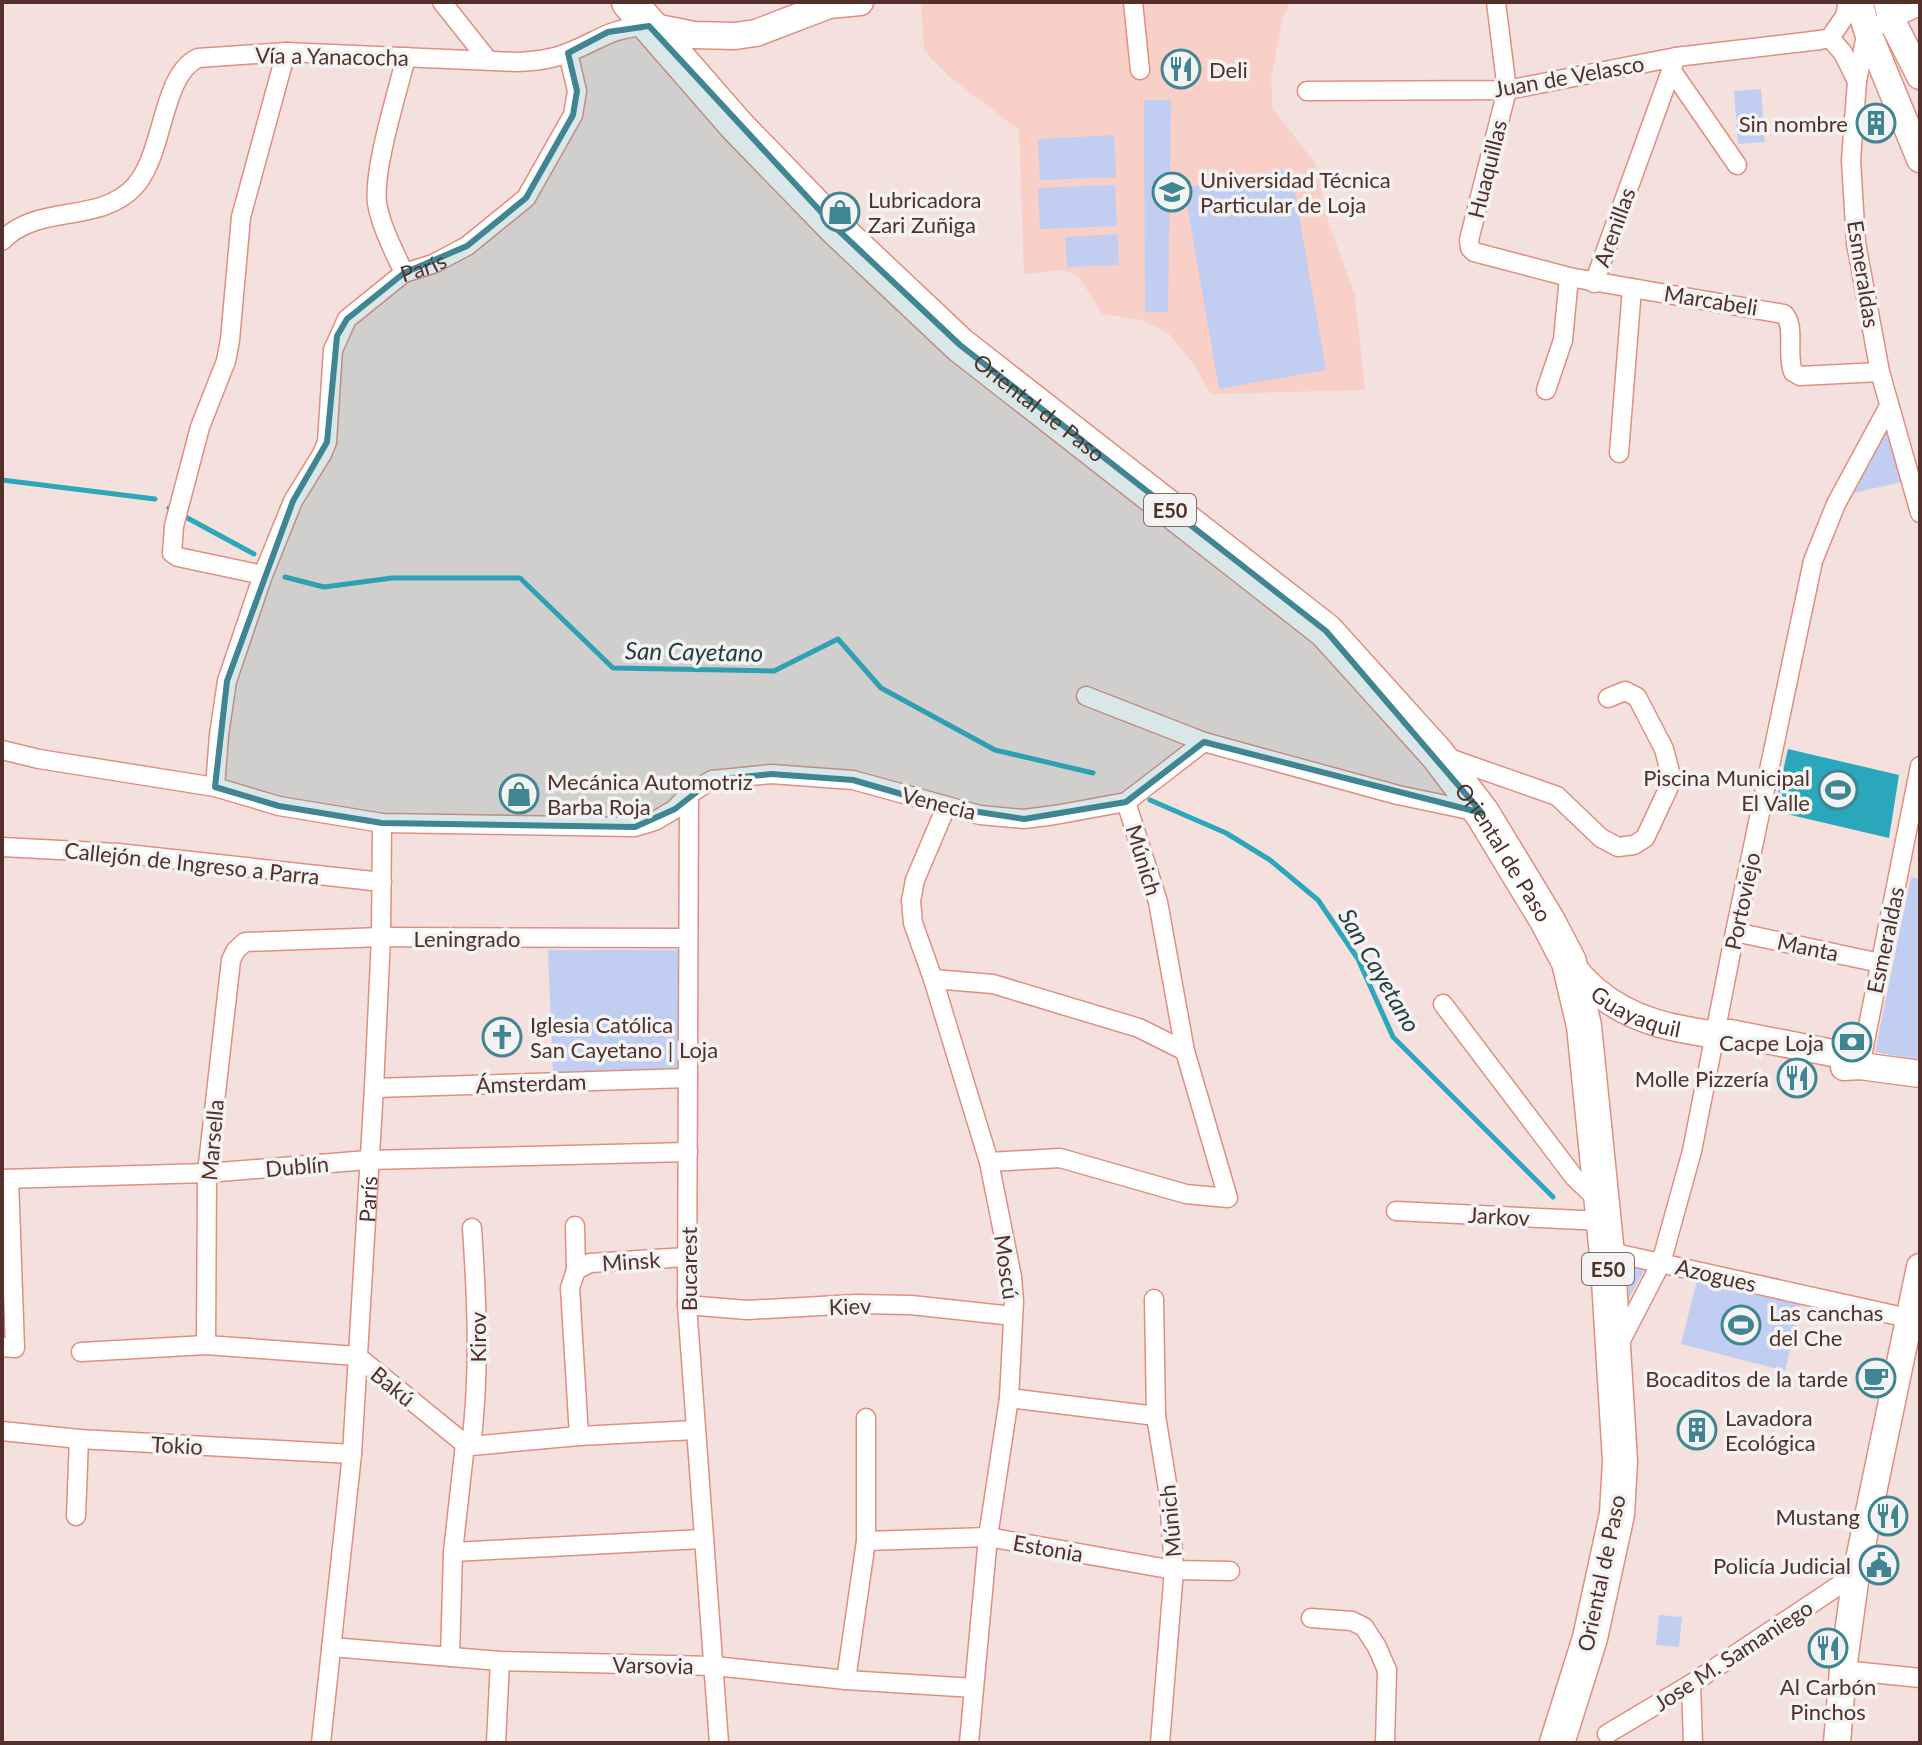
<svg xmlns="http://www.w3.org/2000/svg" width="1922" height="1745" font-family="Lato,sans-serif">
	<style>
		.built { fill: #f8d0c8 }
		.green { fill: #c1cdf1 }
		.water { fill: #2aa7bb }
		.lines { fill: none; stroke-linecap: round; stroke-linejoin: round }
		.stream { stroke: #2aa7bb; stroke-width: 5 }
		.street-casing { stroke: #e28e7f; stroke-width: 21 }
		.secondary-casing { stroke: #e28e7f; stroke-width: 29 }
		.highway-casing { stroke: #e28e7f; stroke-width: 37 }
		.street { stroke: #fff; stroke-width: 18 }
		.secondary { stroke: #fff; stroke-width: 26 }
		.highway { stroke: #fff; stroke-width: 34 }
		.marked { fill: #408592; fill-opacity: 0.2; stroke: #408592; stroke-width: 6; stroke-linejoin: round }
		.labels { text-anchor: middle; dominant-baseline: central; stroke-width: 7; stroke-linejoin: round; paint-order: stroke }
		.shield { fill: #f3f3f3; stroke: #836a66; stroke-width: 2 }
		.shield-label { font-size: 20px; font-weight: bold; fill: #533029 }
		.street-label { font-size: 22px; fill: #533029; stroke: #f3f3f3 }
		.poi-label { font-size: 22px; fill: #533029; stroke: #f3f3f3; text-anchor: start }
		.water-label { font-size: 24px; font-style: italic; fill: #233d42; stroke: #f3f3f3 }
	</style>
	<rect width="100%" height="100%" fill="#f4e1de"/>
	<!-- built -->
	<path class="built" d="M921,2H1290L1283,17L1271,79L1273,109L1315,163L1328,221L1355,296L1365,390L1211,394L1193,363L1168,333L1141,320L1102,314L1079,277L1064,270L1024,274L1019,130L952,79L924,51Z"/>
	<!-- green -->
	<path class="green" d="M1761,89L1765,142L1738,144L1734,91Z
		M1144,100H1171L1168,312H1145Z
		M1114,135L1116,177L1040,180L1038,139Z
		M1291,169L1326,370L1219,389L1184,188Z
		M1115,185L1117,226L1040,229L1038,188Z
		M1118,234L1119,265L1067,267L1065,237Z
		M1889,406L1911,480L1840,496Z
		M1911,877L1920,879V1060L1875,1052Z
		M548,950H678L680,1069L553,1073Z
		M1616,1261L1646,1267L1618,1318Z
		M1697,1280L1801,1303L1785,1371L1681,1344Z
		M1659,1615L1682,1617L1679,1647L1656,1645Z"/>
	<!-- water -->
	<path class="water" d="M1788,749L1899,775L1889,838L1774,811Z"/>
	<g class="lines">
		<!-- stream -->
		<path class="stream" d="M2,480L155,499
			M169,508L254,554
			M285,577L324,587L392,578H520L613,668L774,671L838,639L881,688L995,750L1093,773
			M1150,800L1226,833L1270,860L1318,900L1358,959L1393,1037L1553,1197"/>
		<!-- street casing -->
		<g class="street-casing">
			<g id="street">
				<path d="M442,2L488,60"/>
				<path d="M1133,2L1140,70"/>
				<path d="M1496,2L1507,90L1469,240L1470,248L1474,252L1569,277L1632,288L1619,453"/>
				<path d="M1920,6L1867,30L1857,81L1851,160L1856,243L1880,372L1920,513"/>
				<path d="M1830,38L1843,53L1857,81"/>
				<path d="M1672,71L1737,165"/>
				<path d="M1307,91L1507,90L1676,57L1820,40L1830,38L1845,16L1848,2"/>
				<path d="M2,241C37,203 100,225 135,186C165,152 161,75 198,58L286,52L517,62C534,61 550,60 567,53C601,40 608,28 649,26"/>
				<path d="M404,273C394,251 381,227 377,203C373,169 397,94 406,57"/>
				<path d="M1594,283L1676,57"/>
				<path d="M1632,288L1784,314C1796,326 1786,353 1793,372L1800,376L1880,372"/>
				<path d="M1546,390L1563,340L1569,277"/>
				<path d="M263,575L178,557L172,553L174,526L200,427L226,361L230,340L241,217L286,52"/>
				<path d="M1086,696L1204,742"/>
				<path d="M2,750L39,759L215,787L279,806L382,823L635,827L655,821L675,809L689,794L712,780L771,774L853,780L980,815L1024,819L1055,815L1126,802L1204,742L1398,795L1479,812"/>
				<path d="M1446,757L1557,796L1601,838L1618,847L1634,845L1645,838L1668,789L1670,772L1664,749L1637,697L1625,691L1608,698"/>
				<path id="s1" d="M215,787L219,735L227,681L263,575L293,501L322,454L327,442L333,350L347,319L404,273L433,264L467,246L526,198L573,115L577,91L568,53"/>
				<path d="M689,794L687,1305L719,1743"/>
				<path d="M946,807L915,880L911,901L913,923L933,979L989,1162L1012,1277L1014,1301L1009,1398L988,1537L969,1743"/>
				<path d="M2,847L118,853L382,882"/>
				<path d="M1735,932L1880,963"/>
				<path d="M933,979L993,984L1139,1028L1185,1051"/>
				<path d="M1443,1004L1574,1177L1599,1201"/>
				<path d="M1860,1066L1920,766"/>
				<path d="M374,1088L688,1078"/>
				<path d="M989,1162L1060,1158L1186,1194L1228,1198L1185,1051L1158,902L1126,802"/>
				<path d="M2,1179L207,1173L368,1160L688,1152"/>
				<path d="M1396,1211L1603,1221"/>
				<path d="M575,1226L576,1270L570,1288L579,1436"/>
				<path d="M1606,1251L1917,1320"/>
				<path d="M576,1270L590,1263L687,1257"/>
				<path d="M1154,1299L1156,1416L1169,1496L1174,1570L1160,1743"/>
				<path d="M687,1305L747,1310L856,1304L911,1305L1013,1316"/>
				<path d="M206,1345L207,1173L231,960L236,950L245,942L381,937L688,938"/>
				<path d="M1618,1346L1661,1263L1692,1151L1735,932L1813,561L1836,504L1889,406"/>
				<path d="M2,1347L15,1348L9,1179"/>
				<path d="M81,1352L206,1345L357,1356L465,1444L471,1446L579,1436L695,1430"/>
				<path d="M1009,1398L1156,1416"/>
				<path d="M2,1431L79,1439L352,1454"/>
				<path d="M471,1446C480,1373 477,1301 472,1228"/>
				<path d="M76,1516L79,1439"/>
				<path d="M866,1541L988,1537L1174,1570L1230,1571"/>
				<path d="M453,1552L702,1539"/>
				<path d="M1311,1618L1352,1621L1364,1627L1377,1647L1387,1670L1385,1743"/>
				<path d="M331,1647L500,1661L714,1666L846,1680L974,1688"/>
				<path d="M450,1657L453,1552L465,1444"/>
				<path d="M1843,1670L1920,1678"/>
				<path d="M846,1680L866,1541V1418"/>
				<path d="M1691,1684L1693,1743"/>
				<path d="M1607,1734L1691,1684L1856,1574"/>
				<path id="s2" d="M321,1743L352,1454L374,1088L381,937L382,823"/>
				<path d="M496,1743L500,1661"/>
			</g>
		</g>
		<!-- secondary casing -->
		<g class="secondary-casing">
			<g id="secondary">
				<path d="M1859,2L1867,30L1920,159"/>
				<path d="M1887,2L1892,21L1920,76"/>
				<path d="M649,26L694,35L735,36L756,33L829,5L860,2"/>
				<path id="s3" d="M1571,965C1600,1003 1639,1022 1687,1030C1702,1033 1715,1036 1730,1033L1848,1056L1860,1066"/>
				<path d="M1844,1067L1860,1066L1920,1074"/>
				<path d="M1837,1743L1843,1670L1856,1574L1920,1267"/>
			</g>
		</g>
		<!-- highway casing -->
		<g class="highway-casing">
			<g id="highway">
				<path id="s4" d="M629,2L737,126L836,228L960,345L1326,631L1437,754L1482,813L1547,920L1569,962L1584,1026L1608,1264L1620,1461L1617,1514L1590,1638L1557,1743"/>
			</g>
		</g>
		<!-- street -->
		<use href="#street" class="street"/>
		<!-- secondary -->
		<use href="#secondary" class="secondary"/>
		<!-- highway -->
		<use href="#highway" class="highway"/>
	</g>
	<!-- marked area -->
	<path class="marked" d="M649,26L836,228L960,345L1326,631L1482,813L1204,742L1126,802L1024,819L946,807L853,780L771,774L712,780L675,809L635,827L382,823L279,806L215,787L227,681L293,501L327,442L337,336L347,319L404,273L467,246L526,198L573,115L577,91L568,53L608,32Z"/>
	<!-- icons -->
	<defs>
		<g id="restaurant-ring" transform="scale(2)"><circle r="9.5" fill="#f3f3f3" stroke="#408592" stroke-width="1.5"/><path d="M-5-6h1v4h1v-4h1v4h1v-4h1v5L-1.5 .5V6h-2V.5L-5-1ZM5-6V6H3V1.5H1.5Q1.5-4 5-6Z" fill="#408592"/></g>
		<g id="building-ring" transform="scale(2)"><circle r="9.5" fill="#f3f3f3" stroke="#408592" stroke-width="1.5"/><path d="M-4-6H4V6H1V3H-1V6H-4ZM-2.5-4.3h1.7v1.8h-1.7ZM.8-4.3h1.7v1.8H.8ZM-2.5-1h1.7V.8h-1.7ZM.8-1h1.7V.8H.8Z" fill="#408592"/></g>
		<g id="university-ring" transform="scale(2)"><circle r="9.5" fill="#f3f3f3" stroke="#408592" stroke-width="1.5"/><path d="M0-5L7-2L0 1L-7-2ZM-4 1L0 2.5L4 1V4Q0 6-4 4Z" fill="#408592"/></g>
		<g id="shop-ring" transform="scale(2)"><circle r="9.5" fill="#f3f3f3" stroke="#408592" stroke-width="1.5"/><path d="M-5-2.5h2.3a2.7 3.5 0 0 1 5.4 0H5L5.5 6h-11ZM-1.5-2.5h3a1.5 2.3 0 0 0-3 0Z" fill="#408592"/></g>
		<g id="stadium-ring" transform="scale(2)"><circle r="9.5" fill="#f3f3f3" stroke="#408592" stroke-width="1.5"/><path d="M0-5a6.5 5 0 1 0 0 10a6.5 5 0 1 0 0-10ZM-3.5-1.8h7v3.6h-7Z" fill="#408592"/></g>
		<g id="church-ring" transform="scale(2)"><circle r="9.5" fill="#f3f3f3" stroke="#408592" stroke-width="1.5"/><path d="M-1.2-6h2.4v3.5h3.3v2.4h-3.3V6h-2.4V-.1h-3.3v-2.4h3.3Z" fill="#408592"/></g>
		<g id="bank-ring" transform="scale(2)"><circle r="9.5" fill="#f3f3f3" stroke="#408592" stroke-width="1.5"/><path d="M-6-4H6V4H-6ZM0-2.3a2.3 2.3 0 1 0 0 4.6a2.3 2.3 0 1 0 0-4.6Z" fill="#408592"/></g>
		<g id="cafe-ring" transform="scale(2)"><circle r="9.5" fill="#f3f3f3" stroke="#408592" stroke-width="1.5"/><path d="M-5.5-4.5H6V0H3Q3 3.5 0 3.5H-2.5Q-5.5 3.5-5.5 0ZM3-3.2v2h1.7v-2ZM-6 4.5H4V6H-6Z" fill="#408592"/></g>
		<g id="civic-ring" transform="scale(2)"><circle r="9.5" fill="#f3f3f3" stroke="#408592" stroke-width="1.5"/><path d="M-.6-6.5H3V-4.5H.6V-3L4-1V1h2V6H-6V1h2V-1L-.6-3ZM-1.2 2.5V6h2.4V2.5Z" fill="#408592"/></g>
	</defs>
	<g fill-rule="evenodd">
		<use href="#restaurant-ring" x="1181" y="69"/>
		<use href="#building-ring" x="1876" y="123"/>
		<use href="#university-ring" x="1172" y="192"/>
		<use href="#shop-ring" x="840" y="212"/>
		<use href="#stadium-ring" x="1838" y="790"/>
		<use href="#shop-ring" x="519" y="794"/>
		<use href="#church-ring" x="502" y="1037"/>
		<use href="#bank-ring" x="1852" y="1042"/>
		<use href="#restaurant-ring" x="1797" y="1078"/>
		<use href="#stadium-ring" x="1741" y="1325"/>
		<use href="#cafe-ring" x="1876" y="1378"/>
		<use href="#building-ring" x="1697" y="1430"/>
		<use href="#restaurant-ring" x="1888" y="1516"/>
		<use href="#civic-ring" x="1879" y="1565"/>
		<use href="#restaurant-ring" x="1828" y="1648"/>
	</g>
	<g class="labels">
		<!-- shield labels -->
		<g class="shield">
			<rect x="1144" y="494" width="52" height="32" rx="6"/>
			<rect x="1582" y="1253" width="52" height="32" rx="6"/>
		</g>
		<g class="shield-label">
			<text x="1170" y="510">E50</text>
			<text x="1608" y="1269">E50</text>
		</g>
		<!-- street labels -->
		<g class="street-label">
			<text transform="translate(332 56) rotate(1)">Vía a Yanacocha</text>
			<text transform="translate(1569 76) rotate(-10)">Juan de Velasco</text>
			<text transform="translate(1487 169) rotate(-76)">Huaquillas</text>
			<text transform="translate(1614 227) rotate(-70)">Arenillas</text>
			<text stroke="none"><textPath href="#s1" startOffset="586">París</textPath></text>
			<text transform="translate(1864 274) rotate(81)">Esmeraldas</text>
			<text transform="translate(1711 300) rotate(9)">Marcabeli</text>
			<text stroke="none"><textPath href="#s4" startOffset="578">Oriental de Paso</textPath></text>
			<text transform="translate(939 803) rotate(14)">Venecia</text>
			<text stroke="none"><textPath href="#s4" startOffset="1226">Oriental de Paso</textPath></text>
			<text transform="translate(1144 860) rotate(73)">Múnich</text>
			<text transform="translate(192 863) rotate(6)">Callejón de Ingreso a Parra</text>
			<text transform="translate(1742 901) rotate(-78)">Portoviejo</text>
			<text x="467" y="938">Leningrado</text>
			<text transform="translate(1885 940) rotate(-78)">Esmeraldas</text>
			<text transform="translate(1808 947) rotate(12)">Manta</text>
			<text stroke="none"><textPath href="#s3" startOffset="82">Guayaquil</textPath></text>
			<text transform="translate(531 1083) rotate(-2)">Ámsterdam</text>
			<text transform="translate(212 1140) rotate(-85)">Marsella</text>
			<text transform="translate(297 1166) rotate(-5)">Dublín</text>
			<text stroke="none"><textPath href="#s2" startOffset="546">París</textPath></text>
			<text transform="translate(1499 1216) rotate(3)">Jarkov</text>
			<text transform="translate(631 1261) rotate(-4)">Minsk</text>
			<text transform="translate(1007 1267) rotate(82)">Moscú</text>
			<text transform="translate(688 1269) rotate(-90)">Bucarest</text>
			<text transform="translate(1716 1275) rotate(13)">Azogues</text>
			<text transform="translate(850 1306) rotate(-2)">Kiev</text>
			<text transform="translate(477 1337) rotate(-90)">Kirov</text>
			<text transform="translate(393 1386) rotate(39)">Bakú</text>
			<text transform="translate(177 1445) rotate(3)">Tokio</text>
			<text transform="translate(1170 1521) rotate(-95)">Múnich</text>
			<text transform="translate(1048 1548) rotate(10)">Estonia</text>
			<text transform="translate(1601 1573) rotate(-78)">Oriental de Paso</text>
			<text transform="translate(1733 1655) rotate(-33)">Jose M. Samaniego</text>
			<text transform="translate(653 1665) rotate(1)">Varsovia</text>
		</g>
		<!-- poi labels -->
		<g class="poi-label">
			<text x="1209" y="69">Deli</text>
			<text x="1848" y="123" text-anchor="end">Sin nombre</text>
			<text x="1200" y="179">Universidad Técnica<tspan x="1200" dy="25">Particular de Loja</tspan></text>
			<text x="868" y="199">Lubricadora<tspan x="868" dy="25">Zari Zuñiga</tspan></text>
			<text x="1810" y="777" text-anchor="end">Piscina Municipal<tspan x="1810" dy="25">El Valle</tspan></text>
			<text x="547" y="781">Mecánica Automotriz<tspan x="547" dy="25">Barba Roja</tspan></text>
			<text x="530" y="1024">Iglesia Católica<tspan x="530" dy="25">San Cayetano | Loja</tspan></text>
			<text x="1824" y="1042" text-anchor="end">Cacpe Loja</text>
			<text x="1769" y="1078" text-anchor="end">Molle Pizzería</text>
			<text x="1769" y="1312">Las canchas<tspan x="1769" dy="25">del Che</tspan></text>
			<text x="1848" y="1378" text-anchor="end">Bocaditos de la tarde</text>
			<text x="1725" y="1417">Lavadora<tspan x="1725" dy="25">Ecológica</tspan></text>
			<text x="1860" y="1516" text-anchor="end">Mustang</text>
			<text x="1851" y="1565" text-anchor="end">Policía Judicial</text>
			<text x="1828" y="1686" text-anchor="middle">Al Carbón<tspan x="1828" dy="25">Pinchos</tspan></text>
		</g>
		<!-- water labels -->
		<g class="water-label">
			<text transform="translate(694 651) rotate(1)">San Cayetano</text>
			<text transform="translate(1380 970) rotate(60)">San Cayetano</text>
		</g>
	</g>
	<!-- border -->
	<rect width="1922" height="1745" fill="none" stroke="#533029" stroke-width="8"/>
</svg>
